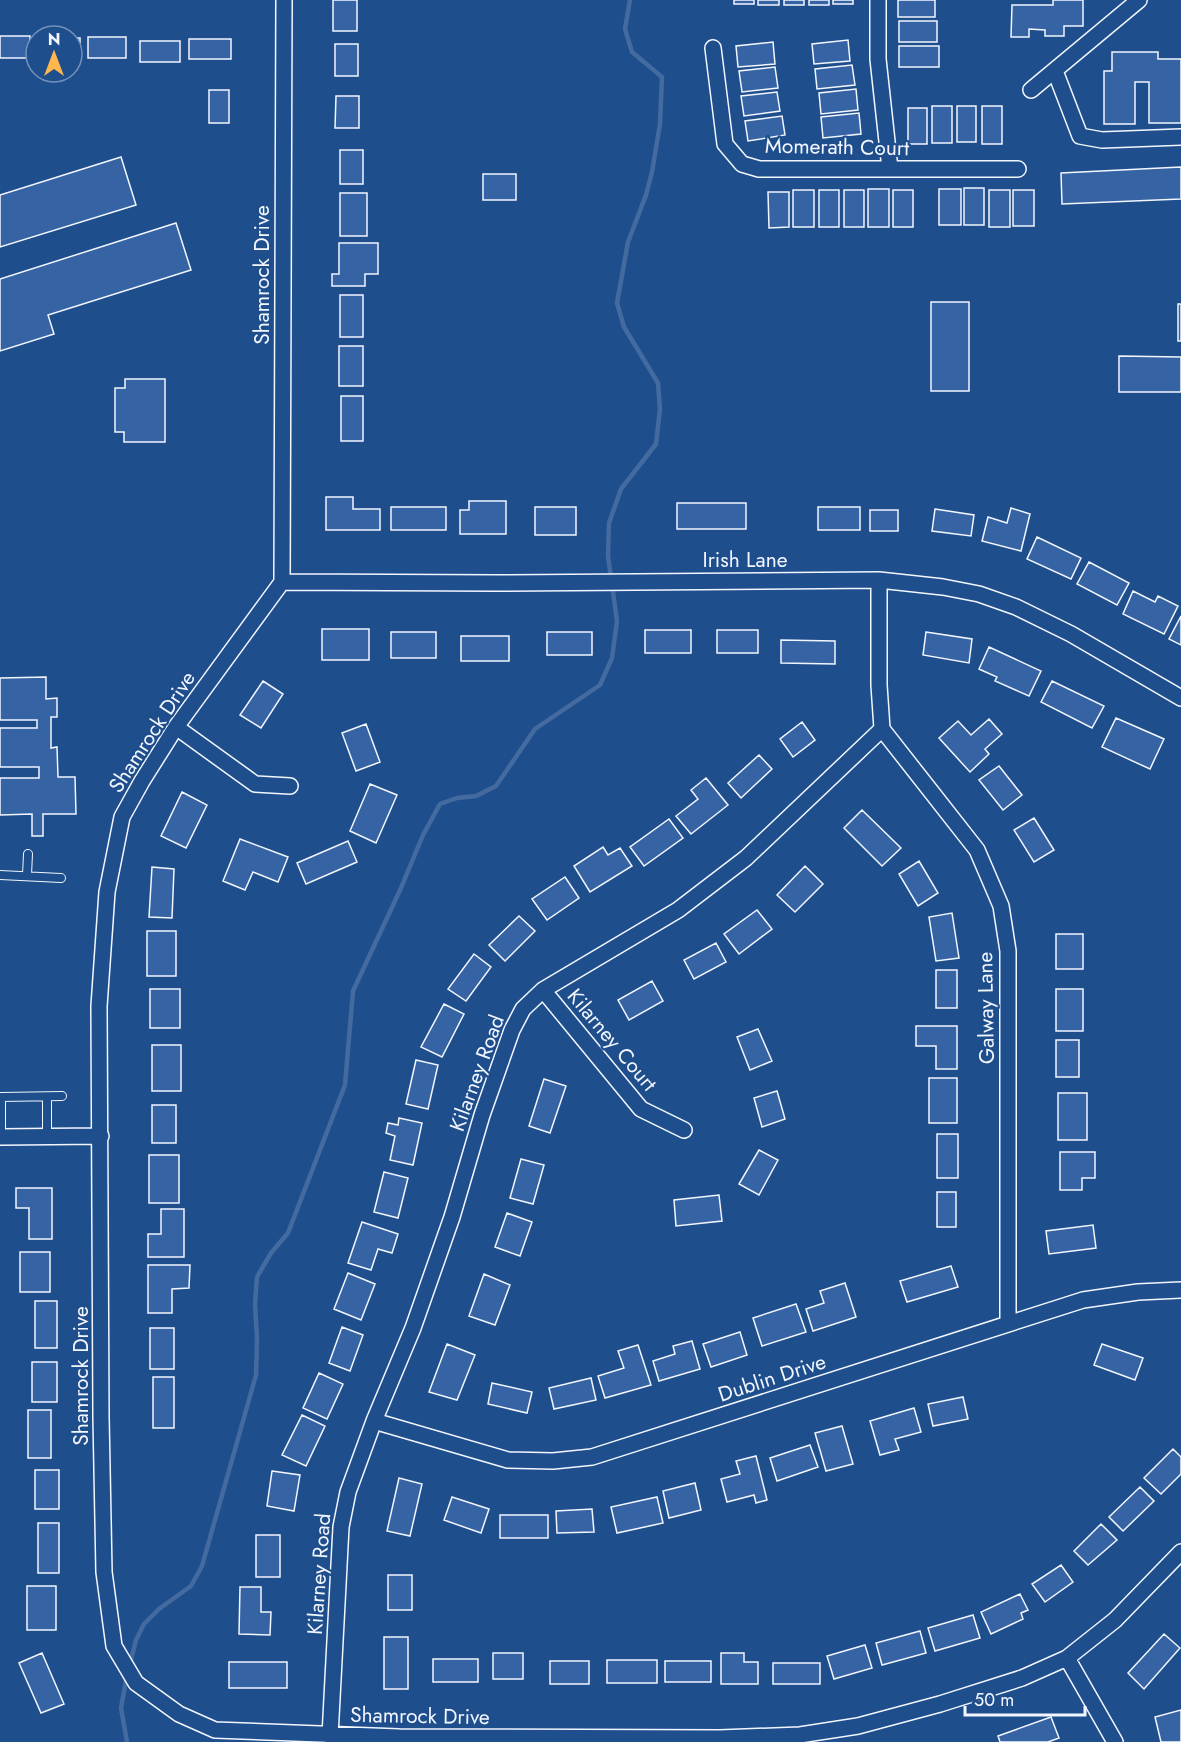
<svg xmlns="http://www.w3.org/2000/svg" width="1181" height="1742" font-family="Jost,sans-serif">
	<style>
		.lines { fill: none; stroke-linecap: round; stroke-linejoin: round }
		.stream { stroke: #446ba0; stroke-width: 4.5 }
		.building { fill: #3563a3; stroke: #f2f6ff; stroke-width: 1.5 }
		.service-casing { stroke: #f2f6ff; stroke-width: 10 }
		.minor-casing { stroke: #f2f6ff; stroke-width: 18 }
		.service { stroke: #1f4e8c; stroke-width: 8 }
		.minor { stroke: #1f4e8c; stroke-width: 15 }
		.labels { text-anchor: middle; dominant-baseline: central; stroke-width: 4.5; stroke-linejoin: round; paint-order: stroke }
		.street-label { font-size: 21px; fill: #f2f6ff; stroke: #1f4e8c }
	</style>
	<rect width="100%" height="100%" fill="#1f4e8c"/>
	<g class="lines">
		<!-- stream -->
		<path class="stream" d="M130,1664L136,1640L144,1624L159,1609L191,1586L202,1566L256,1375L257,1340L255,1304L257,1277L271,1253L288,1233L345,1085L353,991L401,888L423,835L440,804L457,798L476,796L496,786L535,729L600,685L612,658L617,621L608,556L609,523L621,489L656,444L660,409L658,383L624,327L617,303L628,242L646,195L652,172L660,124L662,77L632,52L625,29L630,0
			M127,1742L121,1708L127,1675"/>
	</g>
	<!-- building -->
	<path class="building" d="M333,0H357V31H333Z
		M734,0H754V4H734Z
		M758,0H779V5H758Z
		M784,0H804V5H784Z
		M809,0H829V5H809Z
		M833,0H853V4H833Z
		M898,0H935V17H898Z
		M1053,0H1083V26H1064V36H1045V30L1029,29V37H1011L1012,5H1053Z
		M899,21H937V42H899Z
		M0,36H30V58H0Z
		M88,37H126V58H88Z
		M72,38H80V59H72Z
		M189,39H231V59H189Z
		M848,40L850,61L814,64L812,44Z
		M140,41H180V62H140Z
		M773,42L775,64L738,67L736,46Z
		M335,44H358V76H335Z
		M899,46H939V67H899Z
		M1112,52H1158V59H1181V123H1149V82H1135V124H1104V71H1112Z
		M852,65L855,85L817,89L815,69Z
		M775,67L778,88L742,92L739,71Z
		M856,89L858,110L821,114L819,93Z
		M209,90H229V123H209Z
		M777,92L780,111L744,116L741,96Z
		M336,96H359V128H335Z
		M932,106H952V143H932Z
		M957,106H976V142H957Z
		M982,106H1002V144H982Z
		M908,108H927V144H908Z
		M859,113L861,134L823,138L821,117Z
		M782,116L785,135L748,141L745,121Z
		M340,150H363V184H340Z
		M121,157L136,205L0,247V195Z
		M1181,167V199L1062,204L1061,173Z
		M483,174H516V200H483Z
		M964,188H984V225H964Z
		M868,189H889V227H868Z
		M939,189H961V225H939Z
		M793,190H814V227H793Z
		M819,190H839V227H819Z
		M844,190H864V227H844Z
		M893,190H913V227H893Z
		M989,190H1010V227H989Z
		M1013,190H1034V226H1013Z
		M768,192H789V227L769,228Z
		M340,193H367V236H340Z
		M176,223L191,270L48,315L54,334L0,351V279Z
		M339,243H378V274H365V286H332V274H339Z
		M340,295H363V337H340Z
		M931,302H969V391H931Z
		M1178,304H1181V341H1178Z
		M339,346H363V386H339Z
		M1119,356L1181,357V392H1119Z
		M125,379H165V442H124V432H115V388H125Z
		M341,396H363V441H341Z
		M326,497H353V509H380V530H326Z
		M469,501H506V534H460V510H469Z
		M677,503H746V529H677Z
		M391,507H446V530H391Z
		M535,507H576V535H535Z
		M818,507H860V530H818Z
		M1011,508L1030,514L1021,551L982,541L988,517L1007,523Z
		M935,509L974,515L971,536L932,531Z
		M870,510H898V531H870Z
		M1037,537L1081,558L1071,579L1027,559Z
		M1089,562L1129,583L1117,605L1077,584Z
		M1133,591L1155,602L1158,596L1178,606L1164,634L1123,614Z
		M1181,616V645L1169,639Z
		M322,629H369V660H322Z
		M645,630H691V653H645Z
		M717,630H758V653H717Z
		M391,632H436V658H391Z
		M547,632H592V655H547Z
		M926,632L972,639L969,663L923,655Z
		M461,636H509V661H461Z
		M781,640L835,641V664L781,663Z
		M989,647L1041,671L1029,696L995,681L997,677L979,669Z
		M46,677V699L57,698V717H51V748L57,747L58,777H75L76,814H43V836H32V814L0,815V778H39V767H0V728H37V720H0V678Z
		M263,681L283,694L261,728L240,715Z
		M1052,681L1104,706L1092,728L1041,702Z
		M1116,718L1164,739L1150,769L1102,747Z
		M989,719L1002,734L985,749L989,754L970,772L939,738L958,721L971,735Z
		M802,722L815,740L793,757L780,739Z
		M366,724L380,762L356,771L342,733Z
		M759,755L772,769L741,798L728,783Z
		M999,766L1022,795L1003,810L979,780Z
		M706,778L728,805L691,834L676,816L698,799L691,790Z
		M370,784L397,795L376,843L350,831Z
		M182,792L207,805L186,848L161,836Z
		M862,810L901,848L882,866L844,828Z
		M1034,818L1054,850L1034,862L1014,830Z
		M669,819L683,838L644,866L630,847Z
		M240,839L288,857L278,882L253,872L245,890L223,881Z
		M348,841L357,862L306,884L297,863Z
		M603,847L608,855L620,848L632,866L590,892L574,866Z
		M919,861L938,893L918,906L899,874Z
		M805,866L823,884L795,912L777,895Z
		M152,867L174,869L172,918L149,917Z
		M565,877L579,898L547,920L532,899Z
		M757,910L772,929L739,954L724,934Z
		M952,913L959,958L936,961L929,917Z
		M519,916L535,931L505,961L489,945Z
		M147,931H176V976H147Z
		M1056,934H1083V969H1056Z
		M716,943L726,962L694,979L684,960Z
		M474,954L491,967L466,1001L448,989Z
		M936,970H957V1008H936Z
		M652,981L663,1001L629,1020L618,1000Z
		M150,989H180V1028H150Z
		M1056,989H1083V1031H1056Z
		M444,1004L464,1014L442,1057L421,1047Z
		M916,1026H957V1069H936V1046H916Z
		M758,1029L772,1061L750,1070L737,1037Z
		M1056,1040H1079V1077H1056Z
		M152,1045H181V1091H152Z
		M416,1060L438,1065L428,1109L406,1104Z
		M929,1078H957V1123H929Z
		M544,1079L566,1086L550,1133L529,1126Z
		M777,1091L785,1119L762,1127L754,1098Z
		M1058,1093H1087V1140H1058Z
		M152,1105H176V1143H152Z
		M399,1118L422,1123L413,1165L390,1160L395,1136L386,1133L388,1123L398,1125Z
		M937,1134H958V1178H937Z
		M759,1150L778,1160L759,1195L739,1184Z
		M1060,1152H1095V1178H1082V1190H1060Z
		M149,1155H179V1203H149Z
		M521,1159L544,1165L533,1204L510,1198Z
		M384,1172L408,1178L398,1218L374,1212Z
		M16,1188H52V1239H29V1208H16Z
		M937,1192H956V1227H937Z
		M719,1195L722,1221L676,1226L674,1200Z
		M161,1209H184V1257H148V1234H161Z
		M507,1213L532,1222L520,1256L495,1247Z
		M362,1222L398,1234L392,1253L378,1249L371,1270L348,1263Z
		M1093,1225L1096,1248L1049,1254L1046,1231Z
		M20,1252H50V1292H20Z
		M148,1265H190L189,1288L172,1289V1313H148Z
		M951,1266L958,1287L907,1302L900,1281Z
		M348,1273L375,1284L361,1320L334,1309Z
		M484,1274L510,1285L495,1325L469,1316Z
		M845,1283L856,1317L813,1331L806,1309L824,1303L820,1291Z
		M35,1301H57V1348H35Z
		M796,1304L806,1332L762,1346L753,1318Z
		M342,1327L363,1335L350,1371L329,1363Z
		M150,1328H174V1369H150Z
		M740,1332L747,1355L711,1367L703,1344Z
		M692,1341L700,1369L659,1381L653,1361L675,1354L673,1346Z
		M447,1344L475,1355L457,1400L429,1392Z
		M1102,1344L1143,1358L1135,1380L1094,1365Z
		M638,1345L651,1385L605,1398L598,1376L624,1368L618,1351Z
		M32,1362H57V1402H32Z
		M319,1373L343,1384L327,1419L303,1408Z
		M153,1377H174V1428H153Z
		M591,1378L596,1400L554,1409L549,1388Z
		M492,1383L532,1392L527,1413L488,1404Z
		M963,1397L968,1419L933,1426L928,1404Z
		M914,1408L921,1432L895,1439L899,1450L880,1455L870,1421Z
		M28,1410H51V1458H28Z
		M302,1415L325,1426L306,1466L282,1455Z
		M842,1426L853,1464L826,1471L815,1433Z
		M810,1445L818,1467L777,1481L770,1458Z
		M1173,1449L1181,1457V1474L1161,1494L1144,1478Z
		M756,1456L767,1500L756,1503L754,1495L727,1502L721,1479L740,1474L736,1461Z
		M35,1470H59V1509H35Z
		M272,1471L300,1475L294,1511L267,1506Z
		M399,1478L422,1484L410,1536L387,1531Z
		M695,1483L701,1510L669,1518L663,1491Z
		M1140,1487L1154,1501L1123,1531L1109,1517Z
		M452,1497L489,1509L481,1533L444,1520Z
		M657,1497L663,1523L617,1533L611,1507Z
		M592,1509L594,1532L557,1533L556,1511Z
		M500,1515H548V1538H500Z
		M38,1523H59V1573H38Z
		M1101,1524L1117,1540L1088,1565L1074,1551Z
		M256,1535H280V1577H256Z
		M1061,1565L1073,1582L1045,1602L1032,1584Z
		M388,1575H412V1610H388Z
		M27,1586H56V1630H27Z
		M240,1587H261V1612H271L270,1635L239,1634Z
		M1020,1594L1028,1610L1021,1613L1023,1619L991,1634L981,1612Z
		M973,1615L980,1638L935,1651L928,1628Z
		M920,1631L926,1653L882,1665L876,1643Z
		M1164,1634L1180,1648L1144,1689L1128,1673Z
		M384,1637H408V1689H384Z
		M865,1645L872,1668L834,1679L827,1656Z
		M42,1653L64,1704L41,1713L19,1663Z
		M493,1653H523V1679H493Z
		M721,1653H744V1662H758V1684H721Z
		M433,1659H478V1682H433Z
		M607,1660H657V1683H607Z
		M550,1661H589V1684H550Z
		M665,1661H711V1682H665Z
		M229,1662H287V1688H229Z
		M773,1663H820V1684H773Z
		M1181,1710V1742H1161L1155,1717Z
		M1051,1717L1059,1738L1048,1742H1000L998,1736Z"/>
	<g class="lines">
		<!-- service casing -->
		<g class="service-casing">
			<path id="service" d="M0,875L61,878
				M27,875L28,854
				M47,1097V1136
				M1,1137V1097L62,1096"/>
		</g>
		<!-- minor casing -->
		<g class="minor-casing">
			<path id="minor" d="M284,0L282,582L176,727L142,781L122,817L107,892L99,1006L101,1417L104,1572L114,1646L136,1683L179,1714L215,1730L399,1737L720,1738L800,1735L858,1726L940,1704L1022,1678L1067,1658L1115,1620L1181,1552
				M878,0V59L890,169
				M713,48L725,144L742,164L759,169H1018
				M1055,71L1080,136L1102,140L1181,137
				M1031,90L1139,0
				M282,582L496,583L879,580L943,587L979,594L1016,607L1071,634L1181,698
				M176,727L255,784L290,786
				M882,729L977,850L1001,906L1008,951V1323
				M543,990L641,1109L684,1130
				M0,1137L101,1136
				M374,1421L508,1460L553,1461L592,1457L1083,1300L1138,1292L1181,1290
				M1067,1658L1115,1742
				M330,1736L341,1527L348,1492L374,1421L413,1328L452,1217L482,1115L512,1030L523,1009L543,990L678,910L746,858L882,729L879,685V580"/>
		</g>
		<!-- service -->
		<use href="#service" class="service"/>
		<!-- minor -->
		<use href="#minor" class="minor"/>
	</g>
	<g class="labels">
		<!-- street labels -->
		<g class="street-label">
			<text transform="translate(837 147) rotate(1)">Momerath Court</text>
			<text transform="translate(262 275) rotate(-90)">Shamrock Drive</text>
			<text x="745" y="560">Irish Lane</text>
			<text transform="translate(152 732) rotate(-57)">Shamrock Drive</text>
			<text transform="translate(986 1008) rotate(-91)">Galway Lane</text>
			<text transform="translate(612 1040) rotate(50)">Kilarney Court</text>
			<text transform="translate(477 1073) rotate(-70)">Kilarney Road</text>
			<text transform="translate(81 1376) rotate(-90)">Shamrock Drive</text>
			<text transform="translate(772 1378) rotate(-18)">Dublin Drive</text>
			<text transform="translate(319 1574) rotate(-86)">Kilarney Road</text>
			<text transform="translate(420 1716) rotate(1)">Shamrock Drive</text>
		</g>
	</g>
	<!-- north arrow -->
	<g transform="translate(54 54)"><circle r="28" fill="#1f4e8c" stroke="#7391ba" stroke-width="1.5"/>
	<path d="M0-4.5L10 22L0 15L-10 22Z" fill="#ffb74d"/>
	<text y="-9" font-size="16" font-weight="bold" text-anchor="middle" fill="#f2f6ff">N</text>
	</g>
	<!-- scale -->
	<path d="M965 1706v9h120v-9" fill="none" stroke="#f2f6ff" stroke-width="3"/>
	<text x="974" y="1706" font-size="18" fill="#f2f6ff" stroke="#1f4e8c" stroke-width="4.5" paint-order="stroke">50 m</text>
</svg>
